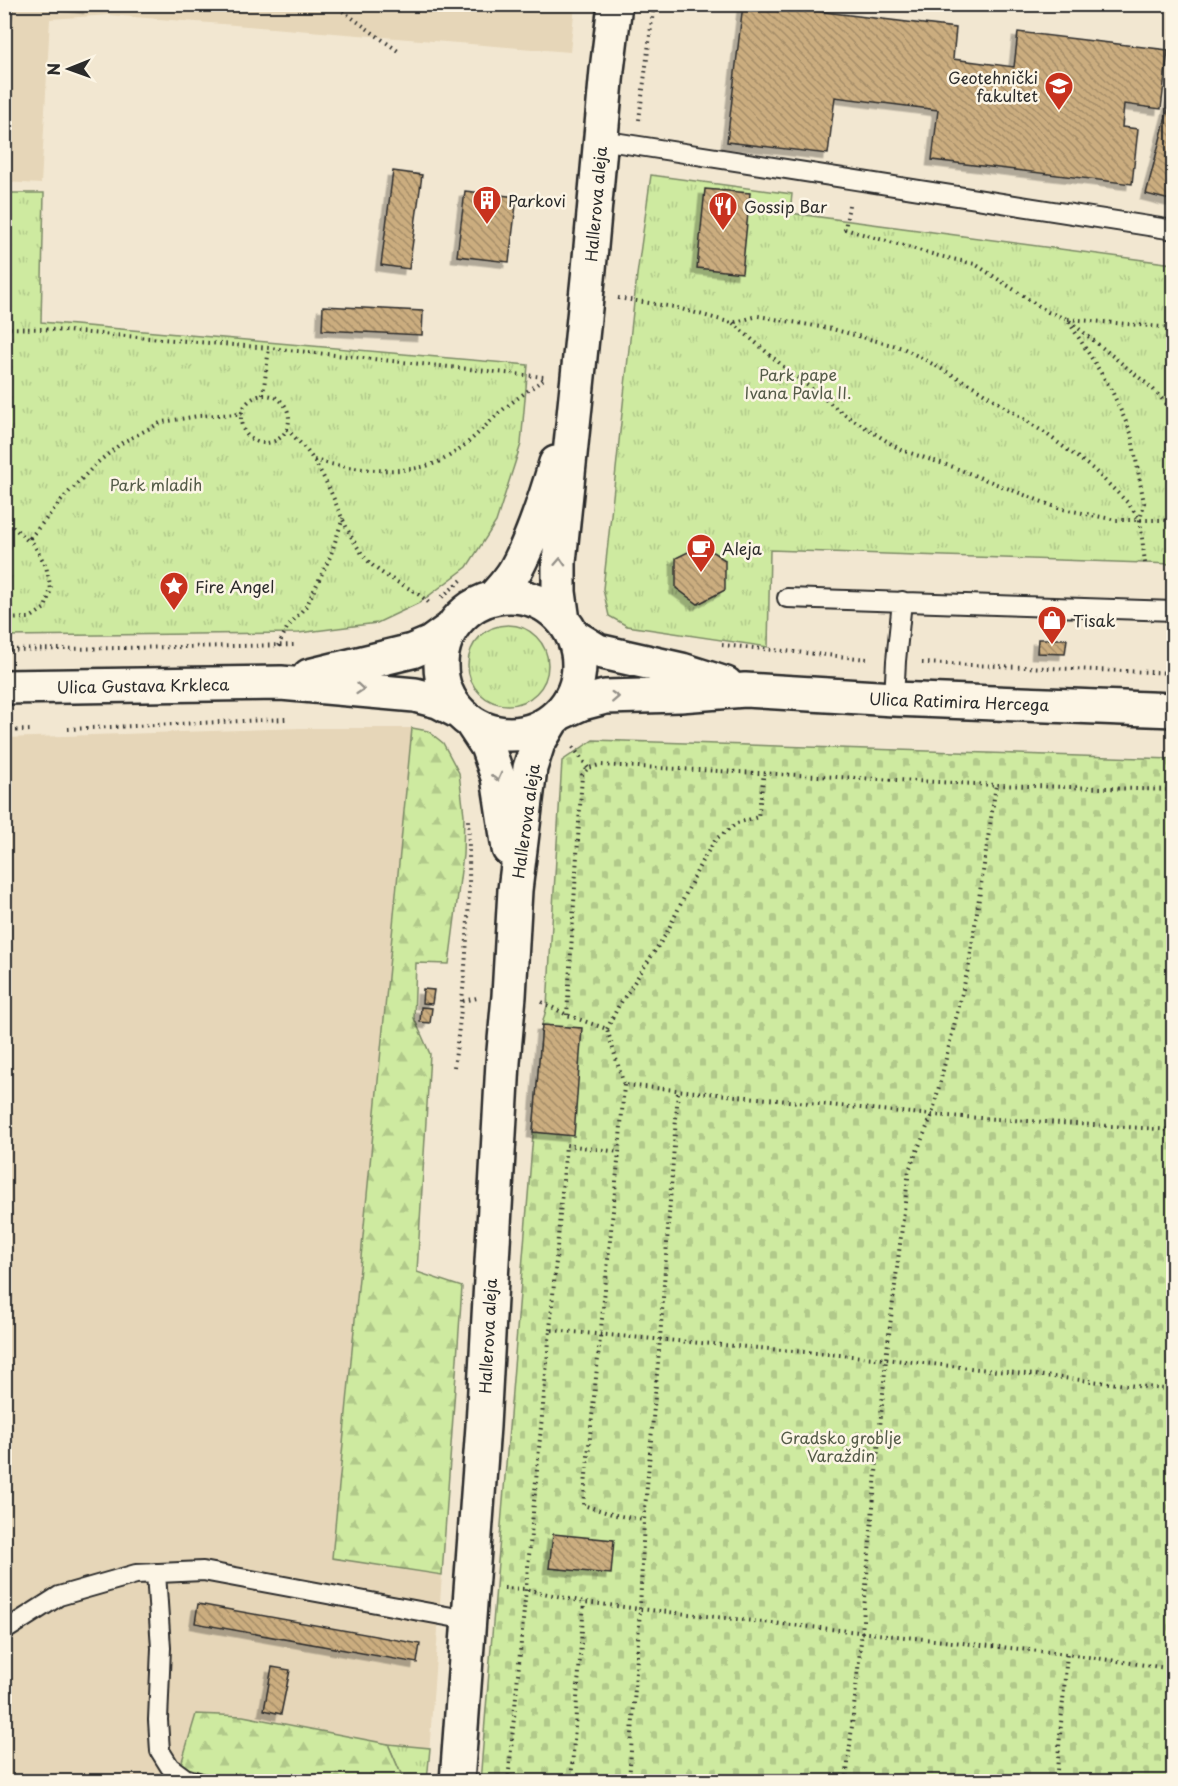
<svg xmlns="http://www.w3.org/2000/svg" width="1178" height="1786" font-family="'Playpen Sans',sans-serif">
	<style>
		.built { fill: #e6d6b8 }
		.grass { fill: url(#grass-tufts); stroke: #7c8a66; stroke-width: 1.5 }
		.forest { fill: url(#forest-firs); stroke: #7c8a66; stroke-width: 1.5 }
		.cemetery { fill: url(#cemetery-stones); stroke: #7c8a66; stroke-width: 1.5 }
		.building { fill: url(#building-back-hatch); stroke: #2b2b2b; stroke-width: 1.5; filter: url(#shadow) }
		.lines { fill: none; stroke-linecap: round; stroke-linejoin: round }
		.service-casing { stroke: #2b2b2b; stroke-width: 22 }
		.secondary-casing { stroke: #2b2b2b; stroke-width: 38 }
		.path { stroke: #2b2b2b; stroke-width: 4; stroke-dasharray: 1.5 4.5; stroke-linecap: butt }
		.service { stroke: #fcf5e5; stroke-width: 18 }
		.secondary { stroke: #fcf5e5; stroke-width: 33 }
		.oneway { stroke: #949088 }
		.labels { text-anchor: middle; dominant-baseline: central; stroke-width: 5; stroke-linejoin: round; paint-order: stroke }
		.poi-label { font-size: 16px; fill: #2b2b2b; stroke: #fcf5e5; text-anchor: start }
		.street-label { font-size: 16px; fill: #2b2b2b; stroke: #fcf5e5 }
		.park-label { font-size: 16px; fill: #545b48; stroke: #fcf5e5 }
	</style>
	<defs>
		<pattern id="grass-tufts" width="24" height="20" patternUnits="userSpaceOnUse" patternTransform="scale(1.5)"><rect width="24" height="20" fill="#ceeaa0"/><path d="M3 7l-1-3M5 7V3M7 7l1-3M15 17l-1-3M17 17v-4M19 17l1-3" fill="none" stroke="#b1c98a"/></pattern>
		<pattern id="forest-firs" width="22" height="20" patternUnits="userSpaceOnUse" patternTransform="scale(1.5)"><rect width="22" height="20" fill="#ceeaa0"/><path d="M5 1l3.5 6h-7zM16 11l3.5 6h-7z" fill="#b1c98a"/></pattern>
		<pattern id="cemetery-stones" width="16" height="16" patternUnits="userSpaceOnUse" patternTransform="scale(1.5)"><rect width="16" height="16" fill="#ceeaa0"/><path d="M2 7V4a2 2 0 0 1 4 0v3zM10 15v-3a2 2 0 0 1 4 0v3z" fill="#b1c98a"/></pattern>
		<pattern id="building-back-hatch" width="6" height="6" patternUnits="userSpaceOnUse" patternTransform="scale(1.5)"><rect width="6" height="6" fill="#cbad7f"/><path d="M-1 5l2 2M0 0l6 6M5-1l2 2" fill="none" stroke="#a58d68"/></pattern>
		<filter id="shadow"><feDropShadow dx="-5.5" dy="5.5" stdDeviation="0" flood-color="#0004"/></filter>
	</defs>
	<rect width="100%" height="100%" fill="#f2e7d1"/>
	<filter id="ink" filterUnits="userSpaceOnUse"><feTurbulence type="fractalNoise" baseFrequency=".0167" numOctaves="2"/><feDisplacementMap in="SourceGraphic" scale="12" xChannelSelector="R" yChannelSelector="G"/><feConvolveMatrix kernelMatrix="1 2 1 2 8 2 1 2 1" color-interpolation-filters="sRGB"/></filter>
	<g filter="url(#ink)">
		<!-- built -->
		<path class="built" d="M5,5H575L570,52L109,15L50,19L41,184L5,182Z
			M300,728H412L332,1557L442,1575L427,1781H5L4,738Z"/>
		<!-- grass -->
		<path class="grass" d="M651,175L792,194L790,213L1173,264V564L770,550L768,647L627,626L609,616L603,589L637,275Z
			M4,193H44L41,322L528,365L521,444L496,522L467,567L419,603L377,623L299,633L5,636Z
			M468 665a40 40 0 1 1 80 0a40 40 0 1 1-80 0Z
			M388,1744L430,1748L427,1781H404Z"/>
		<!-- forest -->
		<path class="forest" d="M412,728L428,731L443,743L459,773L464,815L463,855L449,964L416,963L414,1018L430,1054L417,1272L462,1287L442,1575L332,1558Z
			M196,1714L243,1716L388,1744L404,1781L163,1782L182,1761Z"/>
		<!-- cemetery -->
		<path class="cemetery" d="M593,740L1173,759V1781L480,1782L542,1025L547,1006L562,761Z"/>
		<!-- building -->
		<path class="building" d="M4,4H13L5,80H4Z
			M56,4H89V8Z
			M743,4H759L956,28L953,59L1014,67L1018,32L1168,50L1161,109L1124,104L1122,127L1138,129L1132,184L932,160L938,110L835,97L828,154L727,142Z
			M1174,86V201L1146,194Z
			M393,171L422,175L409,269L381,265Z
			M705,189L750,193L742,273L697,268Z
			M465,191L517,197L509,262L457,256Z
			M323,306L423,311L422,335L322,330Z
			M702,545L725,560V590L698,604L676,588V558Z
			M1038,639H1067L1065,654L1037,653Z
			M423,989L434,990L432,1004L422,1003Z
			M421,1007L432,1008L430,1023L420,1022Z
			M542,1025L582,1028L574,1136L533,1132Z
			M553,1534L614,1540L611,1574L549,1568Z
			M198,1604L420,1644L417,1663L195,1623Z
			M272,1667L290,1670L281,1714L264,1710Z"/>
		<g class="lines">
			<!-- service casing -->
			<g class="service-casing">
				<path id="service" d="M601,140L1174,230
					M787,598L1174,611
					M894,699L896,661L902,601
					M156,1573L161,1648L158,1720L160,1751L170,1767L185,1778L198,1782
					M4,1631L59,1596L136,1574L203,1571L468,1620"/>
			</g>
			<!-- secondary casing -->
			<g class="secondary-casing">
				<path id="secondary" d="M441 665a69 69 0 1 1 138 0a69 69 0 1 1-138 0Z
					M493,598C501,589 510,580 516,569C533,538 546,497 556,463
					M563,621L559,592V562L589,269L607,70L615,4
					M572,635L598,651L682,670L726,684
					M309,676L412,651L431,643L449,630
					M4,687L281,683L415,695L438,701L457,711
					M560,713L582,703L605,697L680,695L745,690L894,699L1174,710
					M473,725L487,746L498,777L509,849
					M457,1782L483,1426L503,1062L509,996L515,890L530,768L538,743L552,720"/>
			</g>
			<!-- path -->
			<path class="path" d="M333,4L398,51
				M639,120L654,4
				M849,205L845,229L939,256L975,264L1048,312L1067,319L1152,388L1174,412
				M618,298L674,307L732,323L758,316L832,329L903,348L973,386L1045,433L1093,469L1128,503L1140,520
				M733,323L785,368L844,414L901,450L953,467L1058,508L1116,520H1174
				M4,328L42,329L269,348L544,377
				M263,395L269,348
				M241 419a24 24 0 1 1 48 0a24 24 0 1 1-48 0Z
				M287,429C296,439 307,449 314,461C336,493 344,538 372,565C389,581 413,587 429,603
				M314,460C351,470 412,478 446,458C467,446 482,429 499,413C513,401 529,390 544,379
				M4,518L28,541L30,538L46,566L51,589L45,608L30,618L4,619
				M30,538L66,495L97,463L123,442L162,422L198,416L242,414
				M1145,563L1140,520L1144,503L1131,433L1111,389L1067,319L1174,328
				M442,597L464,578
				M722,645L868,659
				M278,646L287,628L307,605L316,586L330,557L343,518
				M4,650L295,645
				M922,663L1174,673
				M68,729L286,719
				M4,731L32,730
				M573,747L588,768
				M463,1001L477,998
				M542,1002L567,1015L607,1029L624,1085L932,1115L1174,1130
				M567,1015L582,775L588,768L600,765L996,785L1174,790
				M607,1029L618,1007L666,934L702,861L716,839L737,823L758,817L764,773
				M454,1067C465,986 472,902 468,820
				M624,1085L619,1152L583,1505L615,1515L644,1520
				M550,1330L566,1145L619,1152
				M504,1588L525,1589L584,1602L640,1609L644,1520L660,1339L678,1091
				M508,1782L550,1330L886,1359L1174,1390
				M571,1782L584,1602
				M629,1782L640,1609L1067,1654L1174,1669
				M846,1782L862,1632L886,1359L909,1170L932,1115L969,965L996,785
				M1056,1782L1067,1654"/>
			<!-- service -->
			<use href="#service" class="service"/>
			<!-- secondary -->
			<use href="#secondary" class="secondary"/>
		</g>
		<!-- one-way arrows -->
		<defs><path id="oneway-chevron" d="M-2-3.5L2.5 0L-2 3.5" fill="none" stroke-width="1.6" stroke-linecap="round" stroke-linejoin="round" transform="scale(1.5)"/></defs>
		<g class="oneway">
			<use href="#oneway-chevron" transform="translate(560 562) rotate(-87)"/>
			<use href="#oneway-chevron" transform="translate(360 689) rotate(5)"/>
			<use href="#oneway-chevron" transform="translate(615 697) rotate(-3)"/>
			<use href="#oneway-chevron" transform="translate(497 777) rotate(76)"/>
		</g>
	</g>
	<!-- icons -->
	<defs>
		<g id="university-pin" transform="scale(1.5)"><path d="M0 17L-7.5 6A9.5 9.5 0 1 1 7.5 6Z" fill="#c8321e" stroke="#fcf5e5"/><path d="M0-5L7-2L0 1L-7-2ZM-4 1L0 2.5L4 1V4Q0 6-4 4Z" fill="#fff"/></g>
		<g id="building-pin" transform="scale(1.5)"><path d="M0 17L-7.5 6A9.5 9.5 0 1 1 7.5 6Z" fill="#c8321e" stroke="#fcf5e5"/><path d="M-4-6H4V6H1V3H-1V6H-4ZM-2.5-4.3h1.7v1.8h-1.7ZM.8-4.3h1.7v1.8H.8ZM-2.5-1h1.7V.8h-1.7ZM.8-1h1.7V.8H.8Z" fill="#fff"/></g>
		<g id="restaurant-pin" transform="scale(1.5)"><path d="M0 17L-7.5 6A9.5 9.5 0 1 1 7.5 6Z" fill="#c8321e" stroke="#fcf5e5"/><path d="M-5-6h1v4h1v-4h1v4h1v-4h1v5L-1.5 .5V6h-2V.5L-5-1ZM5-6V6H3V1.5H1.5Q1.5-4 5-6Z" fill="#fff"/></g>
		<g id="cafe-pin" transform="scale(1.5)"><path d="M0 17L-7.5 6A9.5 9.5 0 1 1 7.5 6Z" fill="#c8321e" stroke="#fcf5e5"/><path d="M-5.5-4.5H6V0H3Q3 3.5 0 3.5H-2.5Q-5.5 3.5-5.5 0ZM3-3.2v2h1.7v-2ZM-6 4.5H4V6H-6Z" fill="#fff"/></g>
		<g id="sight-pin" transform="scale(1.5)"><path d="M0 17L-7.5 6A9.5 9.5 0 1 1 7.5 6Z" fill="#c8321e" stroke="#fcf5e5"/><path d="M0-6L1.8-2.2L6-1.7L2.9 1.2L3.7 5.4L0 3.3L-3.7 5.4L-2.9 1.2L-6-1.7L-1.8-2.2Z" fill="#fff"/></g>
		<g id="shop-pin" transform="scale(1.5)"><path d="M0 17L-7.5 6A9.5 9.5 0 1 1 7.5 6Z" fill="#c8321e" stroke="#fcf5e5"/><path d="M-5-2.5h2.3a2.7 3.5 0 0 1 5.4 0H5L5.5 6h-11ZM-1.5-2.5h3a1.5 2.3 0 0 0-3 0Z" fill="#fff"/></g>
	</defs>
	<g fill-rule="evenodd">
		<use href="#university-pin" x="1059" y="86"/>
		<use href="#building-pin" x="487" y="200"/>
		<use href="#restaurant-pin" x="723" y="206"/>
		<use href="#cafe-pin" x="701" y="548"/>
		<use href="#sight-pin" x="174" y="586"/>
		<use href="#shop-pin" x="1052" y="620"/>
	</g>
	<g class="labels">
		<!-- poi labels -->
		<g class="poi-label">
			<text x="1038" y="77" text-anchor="end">Geotehnički<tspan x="1038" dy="18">fakultet</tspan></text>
			<text x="508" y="200">Parkovi</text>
			<text x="744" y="206">Gossip Bar</text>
			<text x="722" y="548">Aleja</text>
			<text x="195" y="586">Fire Angel</text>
			<text x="1073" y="620">Tisak</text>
		</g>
		<!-- street labels -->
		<g class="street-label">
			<text transform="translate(595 204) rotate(-85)">Hallerova aleja</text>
			<text transform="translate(143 685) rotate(-1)">Ulica Gustava Krkleca</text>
			<text transform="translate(959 701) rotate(2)">Ulica Ratimira Hercega</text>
			<text transform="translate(525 821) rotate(-82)">Hallerova aleja</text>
			<text transform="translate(487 1336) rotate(-87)">Hallerova aleja</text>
		</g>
		<!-- park labels -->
		<g class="park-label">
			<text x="798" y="374">Park pape<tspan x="798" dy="18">Ivana Pavla II.</tspan></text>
			<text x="156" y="484">Park mladih</text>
			<text x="841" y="1437">Gradsko groblje<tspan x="841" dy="18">Varaždin</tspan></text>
		</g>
	</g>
	<!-- margin -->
	<rect width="1178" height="1786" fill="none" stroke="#fcf5e5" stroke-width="24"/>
	<rect x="12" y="12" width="1154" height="1762" fill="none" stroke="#2b2b2b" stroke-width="2" filter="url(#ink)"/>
	<!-- north arrow -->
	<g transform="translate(69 69) rotate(269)" stroke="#fcf5e5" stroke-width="4.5" paint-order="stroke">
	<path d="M0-4.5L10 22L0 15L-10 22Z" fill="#2b2b2b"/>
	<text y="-9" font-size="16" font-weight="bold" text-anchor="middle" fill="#2b2b2b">N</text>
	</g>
</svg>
